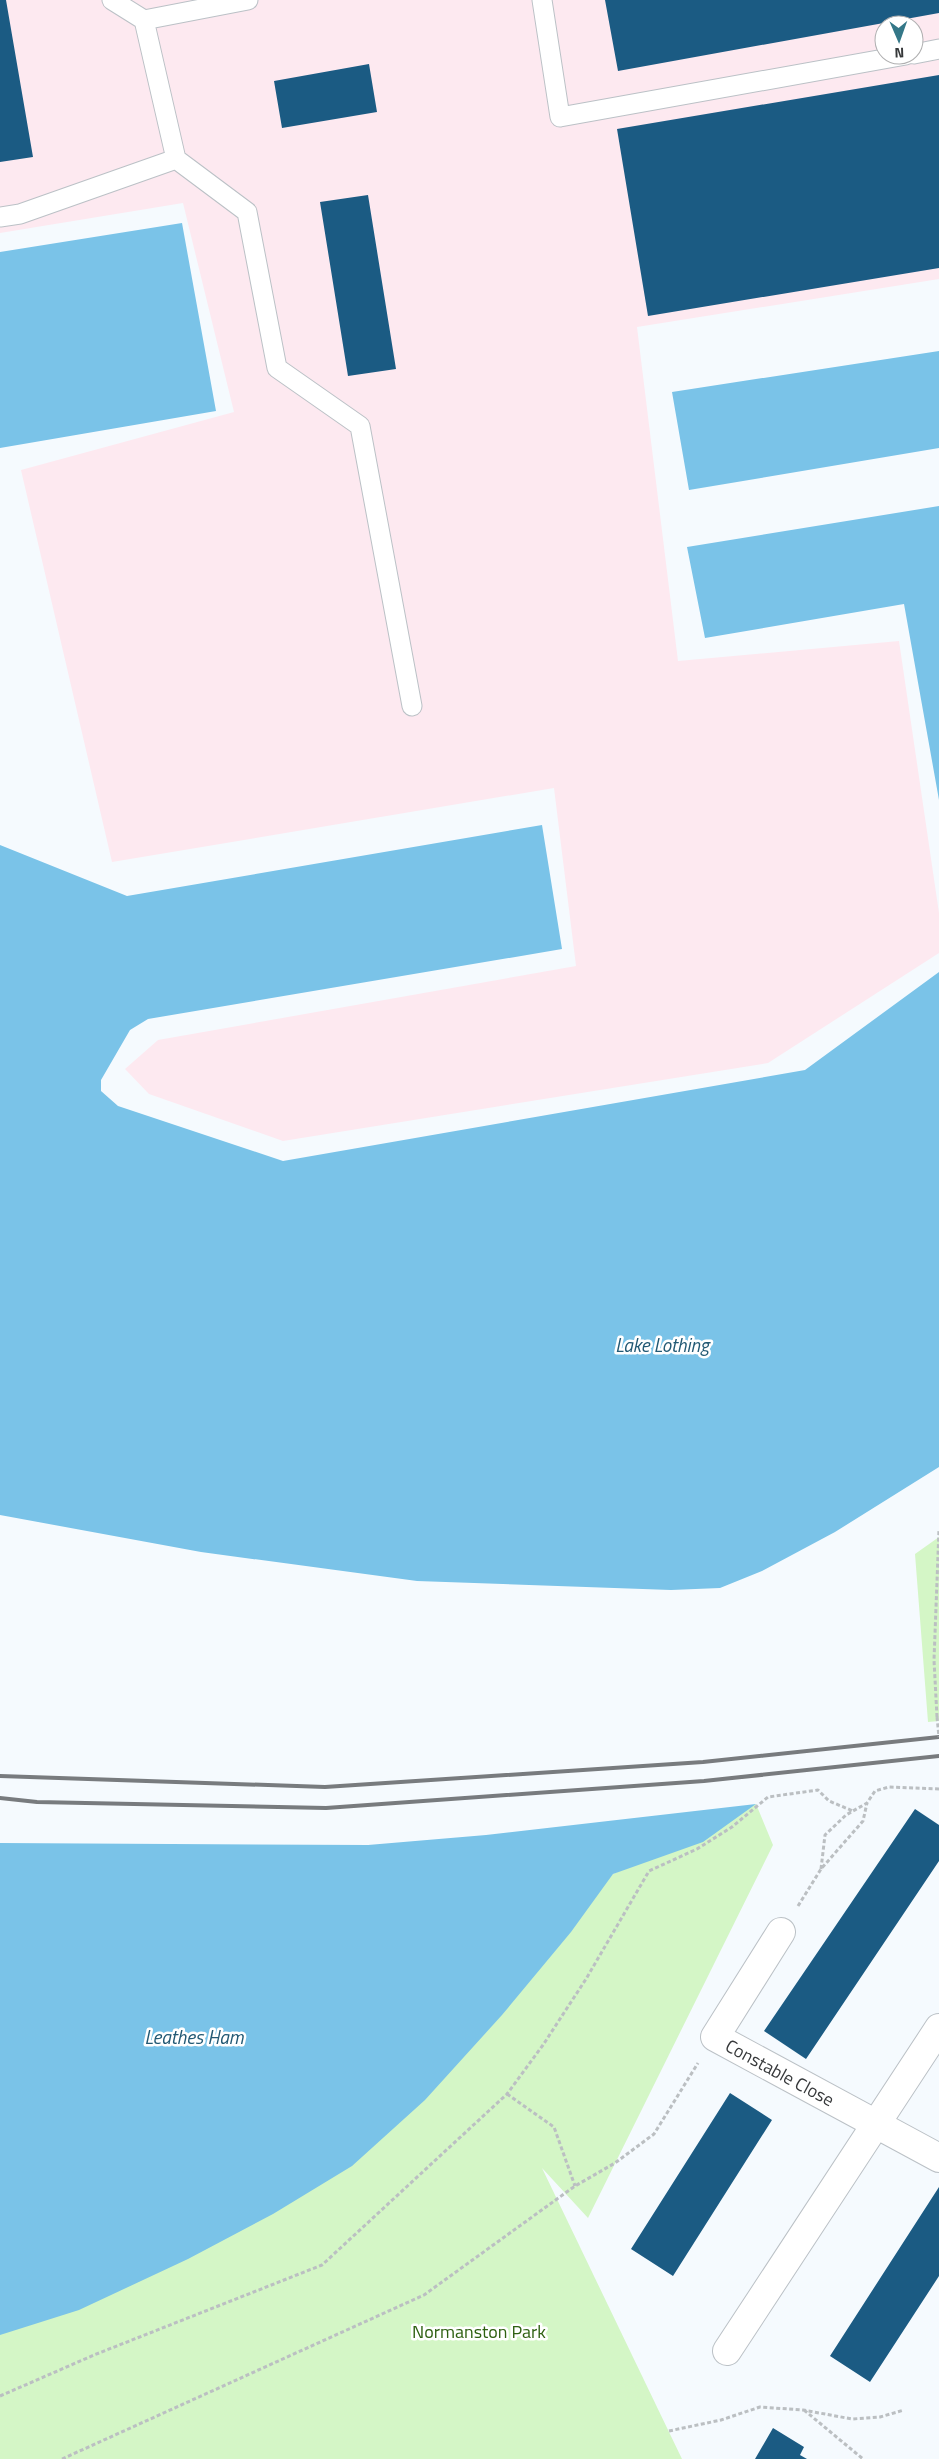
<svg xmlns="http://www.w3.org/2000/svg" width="939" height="2459" font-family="'Titillium Web',sans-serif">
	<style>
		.commercial { fill: #fde9f0; fill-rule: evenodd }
		.green { fill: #d4f6c6 }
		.water { fill: #7ac3e8 }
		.building { fill: #1b5b83 }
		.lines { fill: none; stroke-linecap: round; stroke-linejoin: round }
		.lane-casing { stroke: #bbc1c6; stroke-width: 21 }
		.street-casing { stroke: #bbc1c6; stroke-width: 30 }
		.path { stroke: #bbbfc2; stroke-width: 3; stroke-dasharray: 4 2.5; stroke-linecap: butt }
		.lane { stroke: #fff; stroke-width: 19 }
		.street { stroke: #fff; stroke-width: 28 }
		.rail { stroke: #787b7e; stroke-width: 4 }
		.path-bridge { stroke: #bbbfc2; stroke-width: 3; stroke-dasharray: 4 2.5; stroke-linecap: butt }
		.labels { text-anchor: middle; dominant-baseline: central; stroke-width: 5; stroke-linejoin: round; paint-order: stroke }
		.street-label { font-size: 18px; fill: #36383a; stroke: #fff }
		.park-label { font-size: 18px; fill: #2e6011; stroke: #fff }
		.water-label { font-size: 19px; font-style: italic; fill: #225974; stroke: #fff }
	</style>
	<rect width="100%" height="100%" fill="#f5fafe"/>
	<!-- commercial -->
	<path class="commercial" d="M0,0H939V279L637,327L678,661L899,641L939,913V953L768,1063L283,1141L149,1094L125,1069L158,1040L576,966L554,788L112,862L21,470L234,412L183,203L0,233ZM884,25H914V55H884Z"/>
	<!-- green -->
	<path class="green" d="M939,1537V1721L928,1722L915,1554Z
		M756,1804L773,1845L588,2218L542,2168L682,2459H0V2331L613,1874Z"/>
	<!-- water -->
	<path class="water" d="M182,223L216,411L0,448V252Z
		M939,351V448L689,490L672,392Z
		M939,506V800L904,604L705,638L687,547Z
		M542,825L562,949L148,1019L130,1030L101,1080V1091L118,1106L283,1161L805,1070L939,972V1467L835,1532L762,1571L720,1588L671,1590L417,1581L201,1552L0,1515V845L127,896Z
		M756,1804L703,1842L613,1874L571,1932L502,2015L425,2100L352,2166L273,2214L188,2259L79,2310L0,2335V1843L368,1845L486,1835Z"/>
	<!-- building -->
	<path class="building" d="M0,0H6L33,157L0,162Z
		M605,0H939V13L618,71Z
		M369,64L377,112L282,128L274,81Z
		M939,75V268L648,316L617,129Z
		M368,195L396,369L348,376L320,202Z
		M915,1809L939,1825V1861L806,2059L764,2031Z
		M730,2093L772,2120L673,2276L631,2249Z
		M939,2187V2276L870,2382L830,2356Z
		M773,2428L804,2447L800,2455L807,2459H755Z"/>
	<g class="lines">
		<!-- lane casing -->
		<g class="lane-casing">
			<path id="lane" d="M112,0L144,20L176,159L247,212L277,368L360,426L412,706
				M542,0L560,117L906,55
				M144,20L248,0
				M914,54L939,49
				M0,217L20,214L176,159"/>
		</g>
		<!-- street casing -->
		<g class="street-casing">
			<g id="street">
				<path id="s1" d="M781,1932L715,2037L939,2158"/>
				<path d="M727,2351L939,2028"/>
			</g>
		</g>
		<!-- path -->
		<path class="path" d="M937,1717L934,1660L939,1529
			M821,1869L825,1835L846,1815L867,1803L875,1791L889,1787L939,1789
			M798,1906L821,1869L863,1821L867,1803
			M507,2094L554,2127L575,2186
			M0,2396L94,2355L322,2265L507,2094L543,2045L586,1979L649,1871L697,1849L732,1827L768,1797L818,1790L829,1801L853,1811
			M804,2410L863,2459
			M669,2431L721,2420L760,2407L803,2410L852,2419L880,2417L904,2410
			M62,2459L424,2295L575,2186L615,2163L654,2134L698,2063"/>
		<!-- lane -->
		<use href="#lane" class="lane"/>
		<!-- street -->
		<use href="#street" class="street"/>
		<!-- rail -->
		<path class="rail" d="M0,1776L325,1787L703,1762L939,1737
			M0,1798L37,1802L326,1808L704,1781L939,1756"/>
		<!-- path-bridge -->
		<path class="path-bridge" d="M937,1717L939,1737"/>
	</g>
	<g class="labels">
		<!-- street labels -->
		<g class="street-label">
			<text stroke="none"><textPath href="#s1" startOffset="198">Constable Close</textPath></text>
		</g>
		<!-- park labels -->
		<g class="park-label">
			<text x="479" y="2331">Normanston Park</text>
		</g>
		<!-- water labels -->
		<g class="water-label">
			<text x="662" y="1344">Lake Lothing</text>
			<text x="194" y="2036">Leathes Ham</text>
		</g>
	</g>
	<!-- north arrow -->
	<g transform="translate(899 40) rotate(178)"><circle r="24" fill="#ffffff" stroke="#afafb0"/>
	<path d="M0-4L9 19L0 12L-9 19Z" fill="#347788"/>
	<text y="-8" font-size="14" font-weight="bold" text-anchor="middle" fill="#36383a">N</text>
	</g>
</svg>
